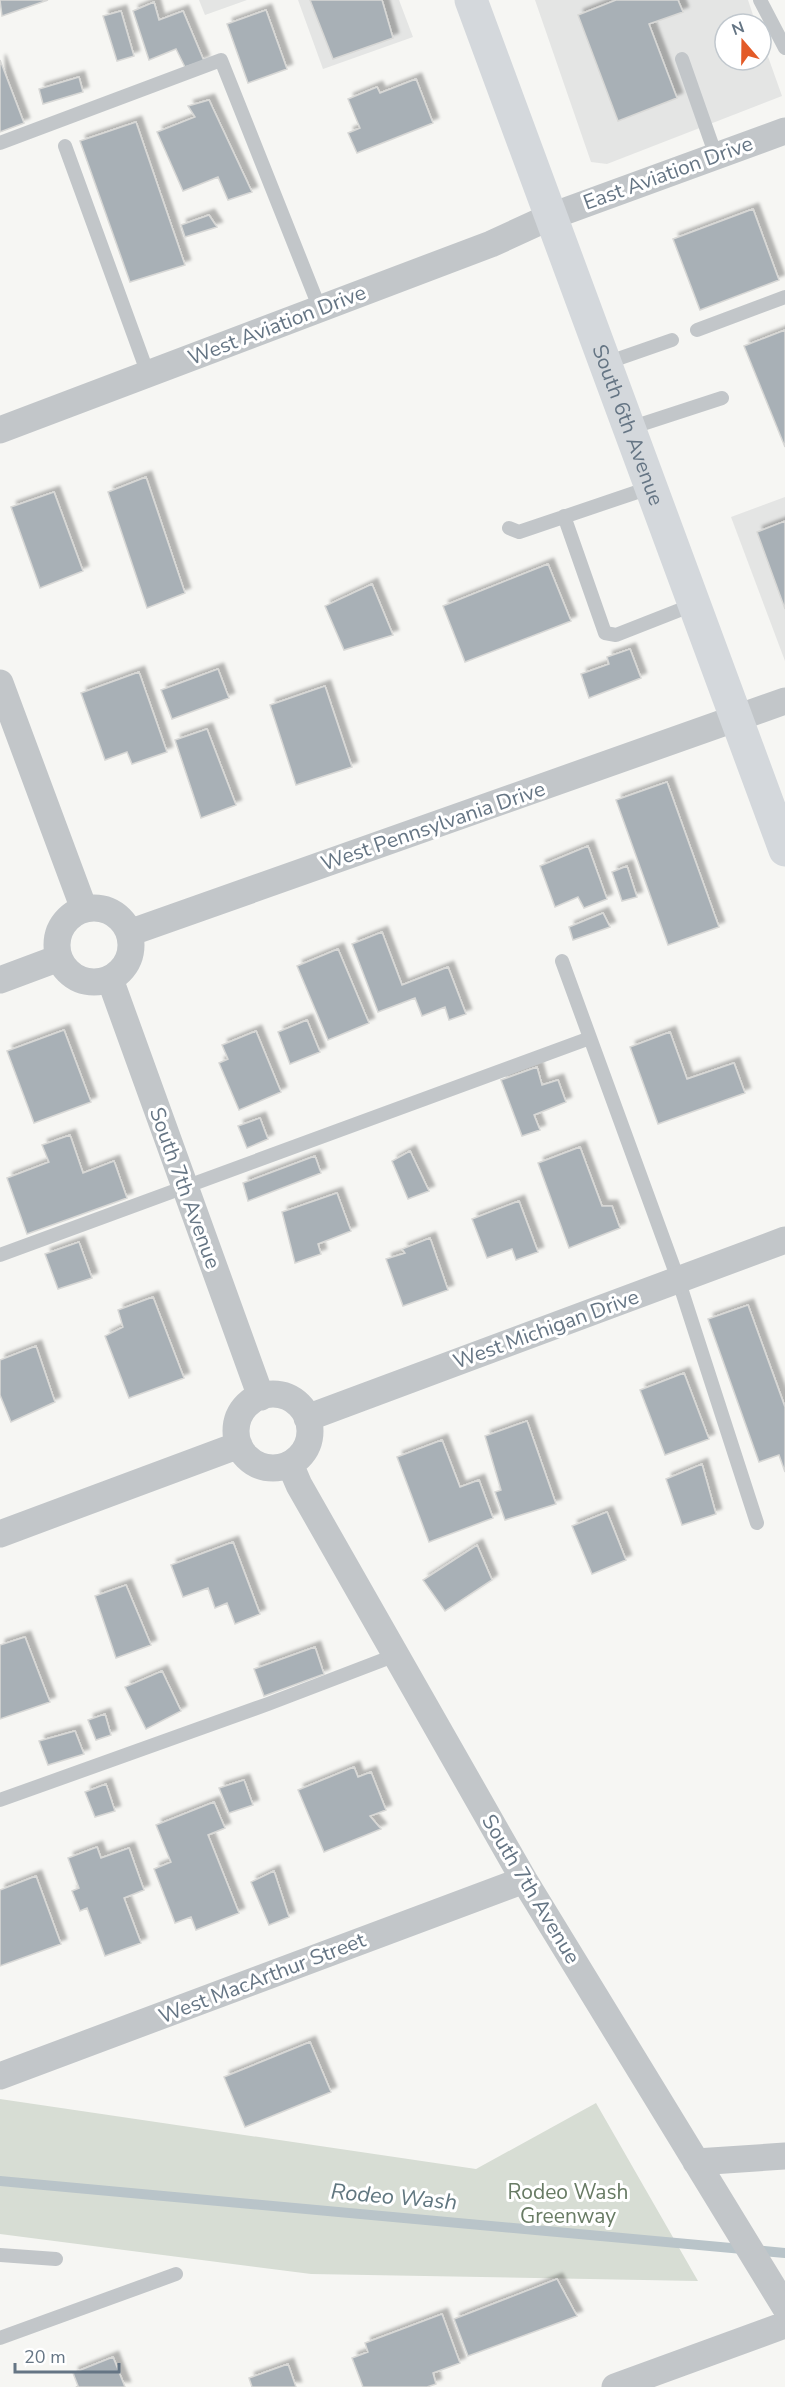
<svg xmlns="http://www.w3.org/2000/svg" width="785" height="2387" font-family="'Nunito Sans',sans-serif">
	<style>
		.built { fill: #e4e5e4 }
		.green { fill: #d7ddd4 }
		.lines { fill: none; stroke-linecap: round; stroke-linejoin: round }
		.stream { stroke: #b9c4c9; stroke-width: 10 }
		.building { fill: #a8b0b6; stroke: #d8d8d6; stroke-width: 1.5; filter: url(#shadow) }
		.lane { stroke: #c2c6c9; stroke-width: 14 }
		.street { stroke: #c2c6c9; stroke-width: 27 }
		.primary { stroke: #d4d8dc; stroke-width: 33 }
		.labels { text-anchor: middle; dominant-baseline: central; stroke-width: 6; stroke-linejoin: round; paint-order: stroke }
		.street-label { font-size: 21px; fill: #657584; stroke: #fff }
		.park-label { font-size: 21px; fill: #687b64; stroke: #fff }
		.water-label { font-size: 22px; font-style: italic; fill: #617780; stroke: #fff }
	</style>
	<defs>
		<filter id="shadow"><feDropShadow dx="5.5" dy="-5.5" stdDeviation="1.5" flood-color="#0004"/></filter>
	</defs>
	<rect width="100%" height="100%" fill="#f6f6f3"/>
	<!-- built -->
	<path class="built" d="M199,0H247L205,15Z
		M298,0H399L413,37L323,69Z
		M535,0H748L756,24H725V60H761V37L782,96L607,164L591,162Z
		M785,497V661L731,517Z"/>
	<!-- green -->
	<path class="green" d="M0,2099L476,2169L596,2103L698,2281L311,2274L0,2234Z"/>
	<g class="lines">
		<!-- stream -->
		<path class="stream" d="M0,2181L785,2253"/>
	</g>
	<!-- building -->
	<path class="building" d="M0,0H48L2,16Z
		M310,0H382L393,38L333,59Z
		M616,0H678L683,12L649,24L677,98L618,121L578,15Z
		M154,2L159,20L183,11L204,61L185,67L176,49L149,60L133,11Z
		M266,10L287,69L248,83L227,24Z
		M121,11L134,56L117,61L103,16Z
		M0,60L24,123L0,132Z
		M79,77L83,92L43,104L39,89Z
		M416,79L433,123L357,153L348,133L360,128L348,99L377,87L380,93Z
		M209,100L252,192L228,200L218,177L183,191L157,132L195,117L188,106Z
		M136,122L185,265L130,282L80,141Z
		M753,209L779,280L700,310L673,239Z
		M209,215L217,227L185,237L181,225Z
		M785,330V447L744,346Z
		M146,477L185,593L147,608L108,492Z
		M54,492L83,571L40,588L11,507Z
		M785,521V609L757,532Z
		M548,564L571,621L465,662L443,606Z
		M372,584L393,635L344,650L325,606Z
		M630,649L641,678L589,698L581,674L609,664L607,657Z
		M218,669L229,698L172,719L161,690Z
		M139,672L167,752L132,764L127,752L105,760L81,693Z
		M325,686L352,767L296,785L270,705Z
		M207,729L236,805L201,818L175,740Z
		M667,782L719,927L668,945L616,800Z
		M588,846L607,899L584,908L578,897L555,907L540,866Z
		M627,866L637,897L622,901L612,872Z
		M603,913L610,927L573,940L569,927Z
		M382,932L402,985L448,967L466,1014L449,1020L445,1007L422,1016L415,998L378,1012L352,944Z
		M338,949L369,1023L328,1040L297,966Z
		M307,1020L320,1052L290,1064L278,1032Z
		M64,1030L91,1102L34,1123L7,1051Z
		M256,1031L281,1092L239,1110L219,1063L228,1059L222,1045Z
		M670,1032L687,1079L734,1063L745,1093L658,1124L630,1047Z
		M537,1067L542,1085L558,1080L566,1102L534,1115L540,1130L522,1136L501,1080Z
		M260,1118L268,1139L247,1148L238,1126Z
		M70,1135L83,1173L114,1161L127,1198L27,1234L7,1178L49,1162L42,1145Z
		M580,1147L602,1206H612L620,1228L569,1248L538,1163Z
		M410,1151L429,1191L408,1199L392,1161Z
		M315,1156L321,1173L248,1201L243,1183Z
		M337,1193L351,1231L318,1244L321,1254L295,1263L282,1212Z
		M519,1201L538,1252L516,1260L512,1249L487,1258L472,1219Z
		M430,1238L448,1290L403,1306L386,1259L405,1253L402,1249Z
		M79,1242L92,1278L58,1289L45,1254Z
		M153,1297L184,1378L129,1398L105,1336L123,1327L118,1310Z
		M748,1305L785,1407V1472L779,1455L759,1462L708,1319Z
		M36,1346L55,1402L11,1422L0,1395V1360Z
		M684,1373L709,1439L665,1455L640,1390Z
		M527,1421L556,1504L505,1520L495,1492L501,1490L485,1436Z
		M442,1440L460,1487L479,1480L493,1518L429,1542L397,1457Z
		M702,1464L716,1514L682,1525L666,1479Z
		M607,1512L626,1560L592,1574L572,1526Z
		M233,1542L260,1614L235,1624L227,1603L215,1608L208,1588L183,1597L171,1565Z
		M477,1545L492,1580L445,1611L423,1580Z
		M126,1585L151,1645L116,1658L95,1596Z
		M25,1637L50,1702L0,1719V1645Z
		M315,1647L324,1674L264,1696L254,1669Z
		M162,1671L181,1711L146,1729L125,1687Z
		M105,1714L111,1735L96,1740L88,1720Z
		M75,1731L84,1754L48,1765L39,1741Z
		M354,1767L358,1777L371,1772L386,1810L370,1816L381,1829L324,1852L298,1790Z
		M244,1780L253,1805L229,1813L219,1788Z
		M106,1784L115,1811L95,1817L85,1792Z
		M214,1802L225,1828L208,1835L239,1913L196,1930L191,1917L175,1923L154,1869L171,1862L156,1825Z
		M97,1847L101,1858L129,1848L144,1890L124,1898L141,1943L105,1956L87,1908L80,1911L72,1891L79,1888L68,1858Z
		M274,1871L289,1917L269,1925L251,1882Z
		M36,1876L61,1944L0,1966V1890Z
		M310,2042L331,2092L245,2127L224,2077Z
		M557,2279L577,2316L468,2356L454,2319Z
		M442,2314L460,2363L433,2373L436,2384L427,2387H363L352,2358L368,2352L365,2343Z
		M113,2357L125,2387H76L78,2386L73,2373Z
		M288,2364L296,2387H252L249,2378Z"/>
	<g class="lines">
		<!-- lane -->
		<path class="lane" d="M760,0L785,48
			M682,59L716,156
			M0,143L221,60L320,309
			M65,146L148,374
			M697,330L785,297
			M606,363L672,340
			M630,428L722,398
			M564,516L605,633L616,635L695,604
			M509,528L519,532L652,487
			M562,961L678,1279L757,1523
			M0,1255L590,1038
			M0,1800L268,1704L396,1655
			M0,2255L56,2259
			M0,2338L176,2274"/>
		<!-- street -->
		<path class="street" d="M0,430L491,244L552,216L785,131
			M0,683L84,909
			M57 945a37 37 0 1 1 74 0a37 37 0 1 1-74 0Z
			M129,933L785,701
			M110,979L261,1397
			M0,980L59,958
			M236 1431a37 37 0 1 1 74 0a37 37 0 1 1-74 0Z
			M307,1418L785,1240
			M290,1464L299,1485L524,1880L785,2307
			M0,1534L239,1445
			M0,2076L524,1880
			M696,2162L785,2156
			M615,2387L785,2325"/>
		<!-- primary -->
		<path class="primary" id="s1" d="M471,0L785,850"/>
	</g>
	<g class="labels">
		<!-- street labels -->
		<g class="street-label">
			<text transform="translate(668 173) rotate(-20)">East Aviation Drive</text>
			<text transform="translate(277 325) rotate(-21)">West Aviation Drive</text>
			<text stroke="none"><textPath href="#s1" startOffset="453">South 6th Avenue</textPath></text>
			<text transform="translate(433 826) rotate(-19)">West Pennsylvania Drive</text>
			<text transform="translate(185 1188) rotate(70)">South 7th Avenue</text>
			<text transform="translate(546 1329) rotate(-20)">West Michigan Drive</text>
			<text transform="translate(531 1889) rotate(59)">South 7th Avenue</text>
			<text transform="translate(262 1978) rotate(-21)">West MacArthur Street</text>
		</g>
		<!-- park labels -->
		<g class="park-label">
			<text x="568" y="2192">Rodeo Wash<tspan x="568" dy="24">Greenway</tspan></text>
		</g>
		<!-- water labels -->
		<g class="water-label">
			<text transform="translate(394 2197) rotate(5)">Rodeo Wash</text>
		</g>
	</g>
	<!-- north arrow -->
	<g transform="translate(743 42) rotate(340)"><circle r="28" fill="#ffffff" stroke="#c1c8ce" stroke-width="1.5"/>
	<path d="M0-4.5L10 22L0 15L-10 22Z" fill="#e35a27"/>
	<text y="-9" font-size="16" font-weight="bold" text-anchor="middle" fill="#657584">N</text>
	</g>
	<!-- scale -->
	<path d="M15 2363v9h104v-9" fill="none" stroke="#657584" stroke-width="3"/>
	<text x="24" y="2363" font-size="18" fill="#657584" stroke="#ffffff" stroke-width="4.5" paint-order="stroke">20 m</text>
</svg>
